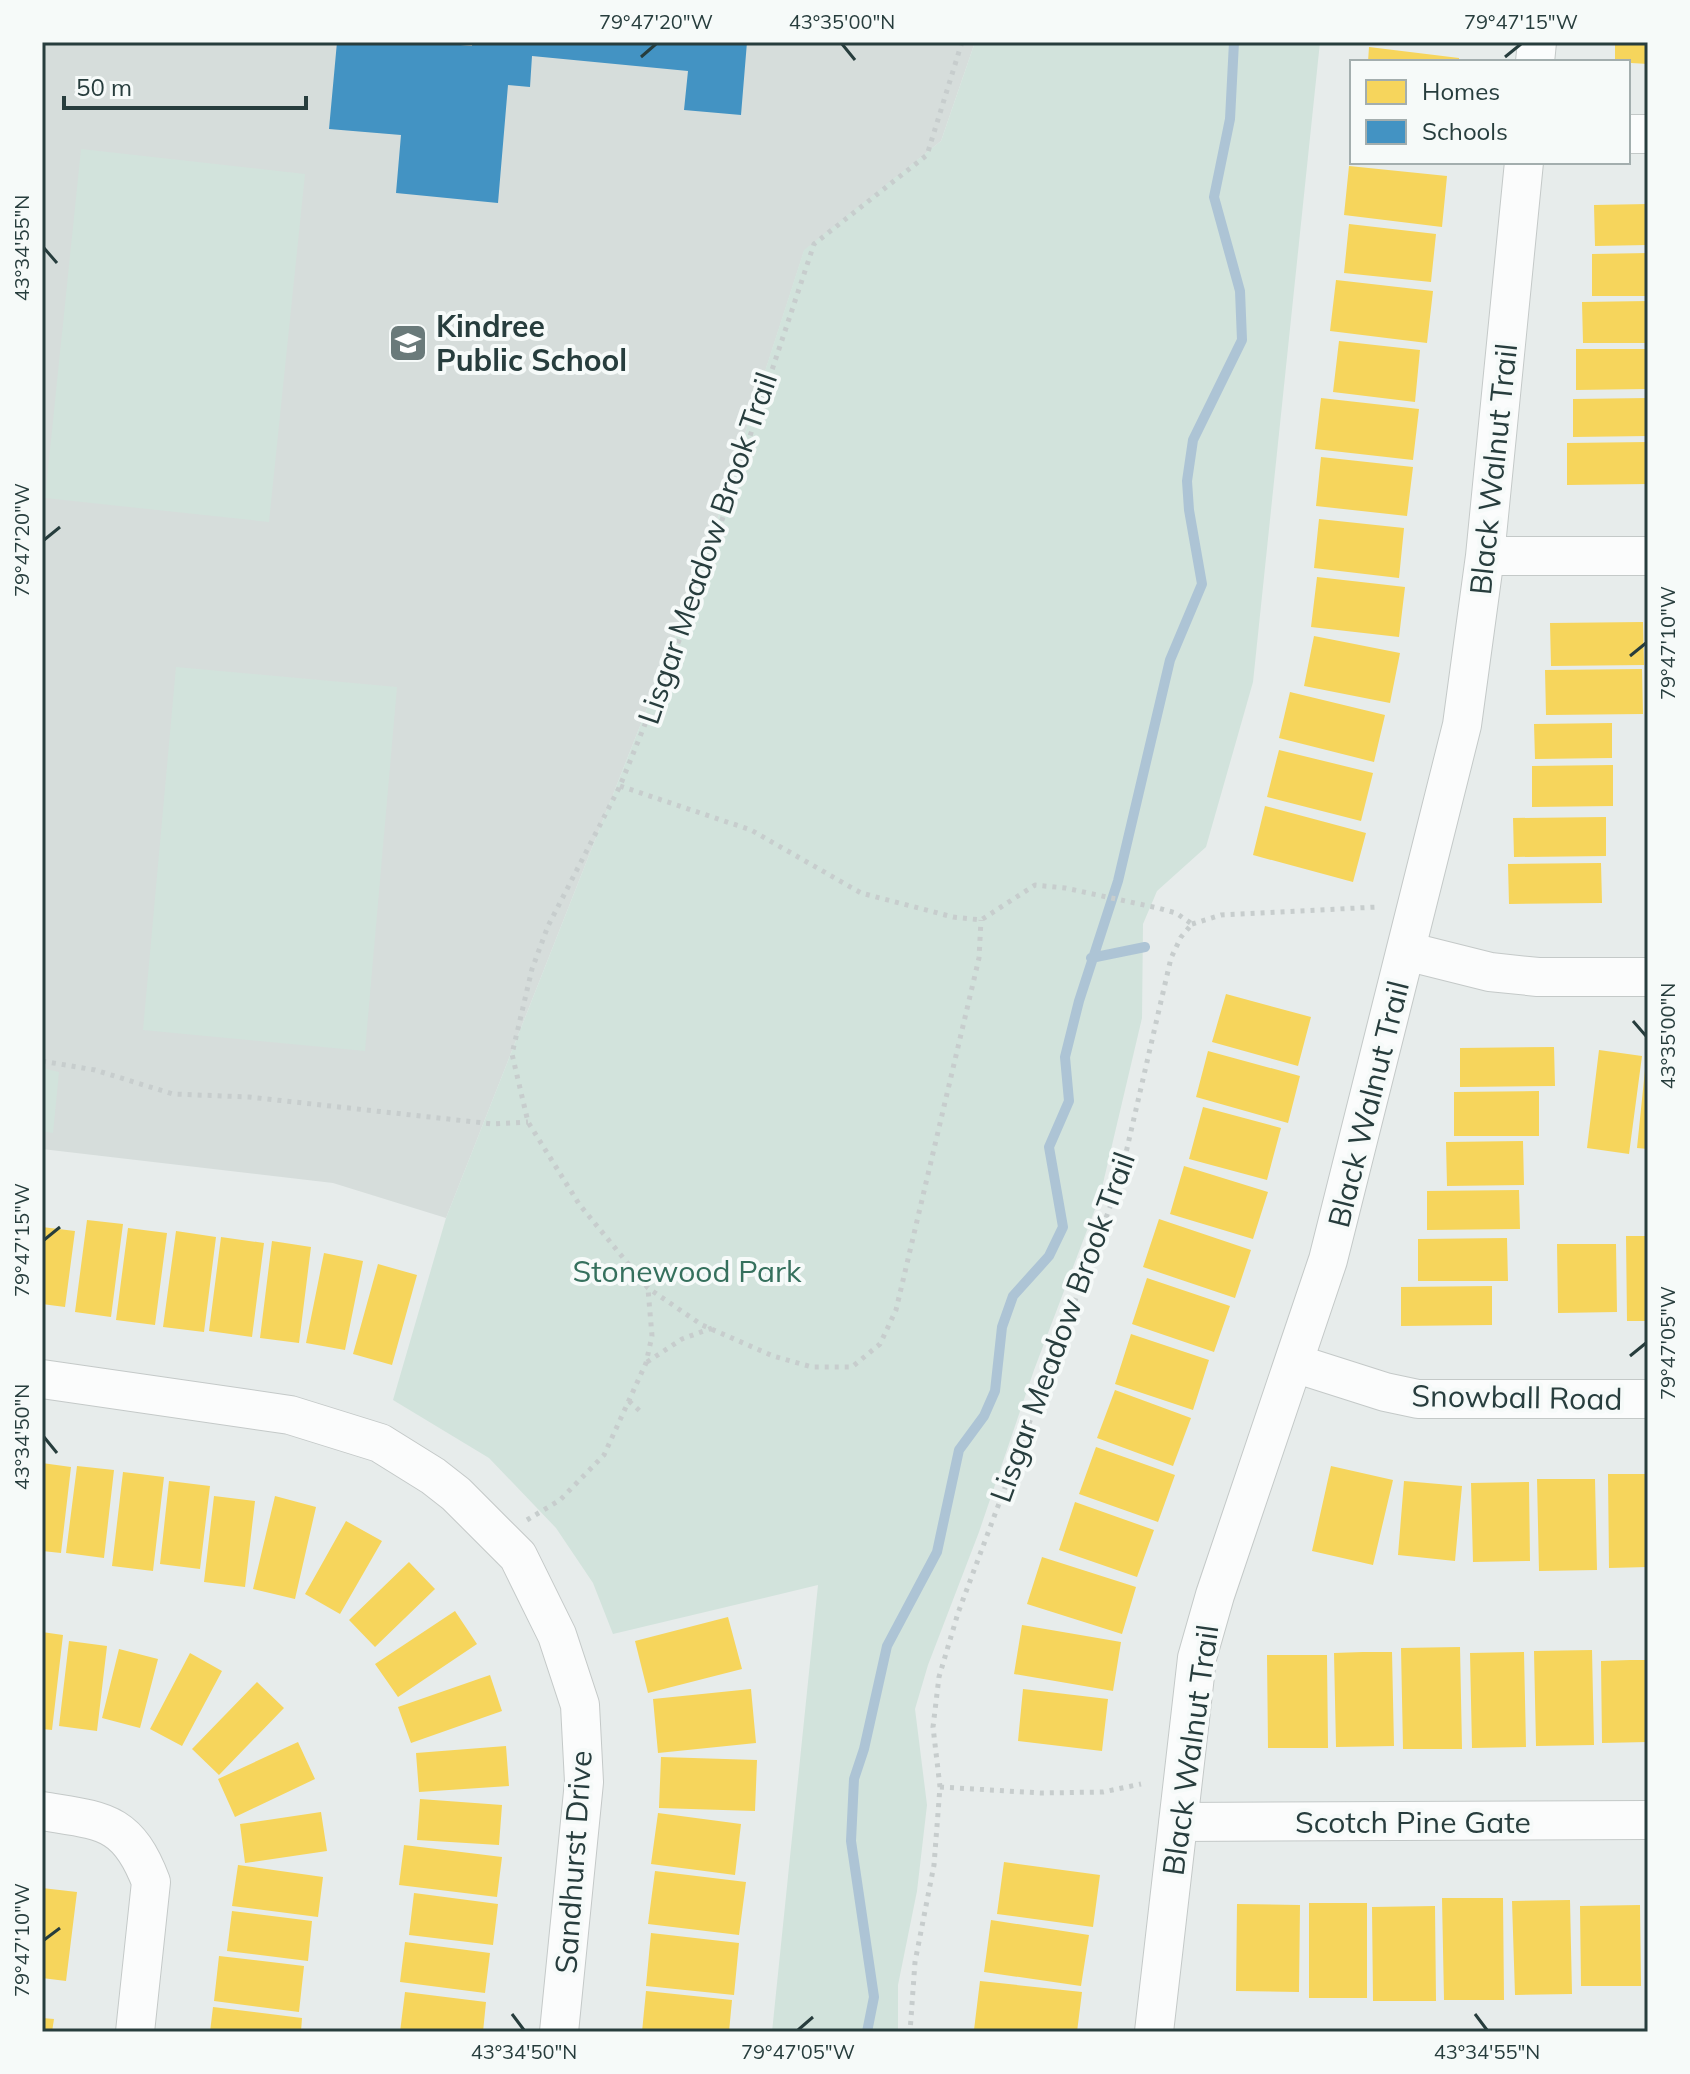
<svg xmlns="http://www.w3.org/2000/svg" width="1690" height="2074" font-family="Mulish,sans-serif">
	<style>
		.built { fill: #d6dddb }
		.green { fill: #d2e3dc }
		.homes { fill: #f6d55c }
		.schools { fill: #4393c3 }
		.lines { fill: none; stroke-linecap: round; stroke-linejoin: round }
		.stream { stroke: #adc4d5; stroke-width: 10 }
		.minor-casing { stroke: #c4c9c8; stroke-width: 40 }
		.path { stroke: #c7cdcd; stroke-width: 5; stroke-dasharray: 4 6; stroke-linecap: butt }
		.minor { stroke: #fbfcfc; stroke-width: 38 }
		.ticks { fill: none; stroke: #273d3d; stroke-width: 3 }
		.labels { text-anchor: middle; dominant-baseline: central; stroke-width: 8; stroke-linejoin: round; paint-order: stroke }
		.poi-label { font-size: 30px; font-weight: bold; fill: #273d3d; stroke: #f6faf9; text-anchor: start }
		.street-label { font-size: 30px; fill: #273d3d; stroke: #f6faf9 }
		.park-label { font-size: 30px; fill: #35705d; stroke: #f6faf9 }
		.neatline { fill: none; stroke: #273d3d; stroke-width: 3 }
		.ticks-label { font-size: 20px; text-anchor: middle; fill: #273d3d }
	</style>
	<rect width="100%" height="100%" fill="#e7eceb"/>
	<!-- built -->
	<path class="built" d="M42,42H975L941,141L804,251L698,579L446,1218L333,1183L42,1149Z"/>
	<!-- green -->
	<path class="green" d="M975,42H1320L1253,682L1206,847L1157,891L1143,924L1142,1018L1100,1196L1034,1370L979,1532L928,1665L915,1709L927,1805L917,1891L898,1985V2032H772L818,1585L613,1634L593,1583L556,1528L489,1458L393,1400L446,1218L698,579L804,250L941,141Z
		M81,149L305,174L269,522L45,498Z
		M176,667L397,687L365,1051L143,1030Z
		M42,1068L59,1072L53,1133L42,1131Z"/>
	<!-- homes -->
	<path class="homes" d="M1615,42H1648V64L1615,62Z
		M1369,47L1459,58V62H1368Z
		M1349,166L1447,176L1442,227L1344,215Z
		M1648,204V245L1595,246L1594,205Z
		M1349,224L1436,234L1431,282L1344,273Z
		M1648,253V296H1592V254Z
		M1336,280L1433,291L1427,343L1330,331Z
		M1648,301V343H1583L1582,302Z
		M1339,341L1420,350L1415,402L1333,392Z
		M1576,349H1648V389L1576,390Z
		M1321,398L1419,409L1413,460L1315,449Z
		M1648,398V436L1573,437V399Z
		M1648,442V484L1567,485V443Z
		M1321,457L1413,467L1407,516L1316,506Z
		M1319,519L1404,528L1399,578L1314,568Z
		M1317,577L1405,587L1399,637L1311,627Z
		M1643,622L1644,665L1551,666L1550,623Z
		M1314,636L1400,653L1390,703L1304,686Z
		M1642,669L1643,714L1546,715L1545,670Z
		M1290,692L1385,715L1374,762L1279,738Z
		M1612,723V758L1535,759L1534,724Z
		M1279,750L1373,773L1361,821L1267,797Z
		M1613,765V806L1532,807V766Z
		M1265,806L1366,833L1353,882L1253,855Z
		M1606,817V856L1514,857L1513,818Z
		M1601,863L1602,903L1509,904L1508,864Z
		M1226,994L1311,1017L1298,1066L1212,1042Z
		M1554,1047L1555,1086L1460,1087V1048Z
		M1599,1050L1642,1056L1629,1154L1587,1148Z
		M1208,1051L1300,1076L1288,1123L1196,1097Z
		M1646,1060L1648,1061V1149L1637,1148Z
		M1539,1091V1136H1454V1092Z
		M1203,1107L1281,1128L1267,1180L1189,1159Z
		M1523,1141L1524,1185L1447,1186L1446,1142Z
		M1184,1166L1268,1192L1253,1239L1170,1214Z
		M1519,1190L1520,1229L1427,1230V1191Z
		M1159,1219L1251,1250L1235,1298L1143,1267Z
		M87,1220L123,1224L111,1317L75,1312Z
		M42,1227L75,1231L65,1307L42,1304Z
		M128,1228L167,1233L155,1325L116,1320Z
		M176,1231L216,1237L204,1332L163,1327Z
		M1626,1236H1648V1321H1627Z
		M221,1237L264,1243L252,1337L209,1331Z
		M1507,1238L1508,1281H1418V1239Z
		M272,1241L311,1247L299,1343L260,1338Z
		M1557,1244H1616L1617,1312L1558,1313Z
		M324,1253L363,1261L345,1350L306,1343Z
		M378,1264L417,1275L392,1365L353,1354Z
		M1147,1278L1230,1306L1214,1352L1132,1324Z
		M1492,1286V1325L1401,1326V1287Z
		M1131,1334L1209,1360L1193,1410L1115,1384Z
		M1115,1390L1191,1418L1173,1466L1097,1438Z
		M1096,1447L1175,1475L1158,1522L1079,1494Z
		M42,1463L71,1467L61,1553L42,1551Z
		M77,1466L114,1470L104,1558L66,1553Z
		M1331,1466L1393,1480L1373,1565L1312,1551Z
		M123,1472L164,1477L153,1571L112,1566Z
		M1608,1474H1648V1567L1609,1568Z
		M1537,1479H1595L1597,1570L1539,1571Z
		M169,1481L210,1486L200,1569L160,1564Z
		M1404,1481L1462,1486L1455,1561L1398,1555Z
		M1529,1482L1530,1561L1473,1562L1471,1483Z
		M214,1496L255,1501L245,1587L204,1582Z
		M275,1496L316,1507L295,1599L253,1589Z
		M1075,1502L1154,1530L1137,1577L1059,1550Z
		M346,1521L382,1541L340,1614L305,1594Z
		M1042,1557L1136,1587L1122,1634L1027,1604Z
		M409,1562L435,1589L375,1647L349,1620Z
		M455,1611L477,1644L398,1697L375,1664Z
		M728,1617L742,1669L648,1693L635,1641Z
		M1022,1625L1121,1642L1113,1691L1014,1674Z
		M42,1632L63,1635L52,1730L42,1729Z
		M69,1641L107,1646L97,1731L59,1726Z
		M1460,1647L1462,1749H1403L1401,1648Z
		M119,1649L158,1659L140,1728L102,1718Z
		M1592,1650L1594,1745L1536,1746L1534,1651Z
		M1363,1652H1392L1394,1746L1336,1747L1334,1653Z
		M1524,1652L1526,1747L1472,1748L1470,1653Z
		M190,1653L222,1671L182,1746L150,1729Z
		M1267,1655H1327L1328,1748H1268Z
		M1630,1660H1648V1742L1602,1743L1601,1661Z
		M490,1675L502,1711L411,1743L398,1707Z
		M257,1682L284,1708L219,1775L192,1749Z
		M751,1689L756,1743L658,1753L653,1699Z
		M1023,1689L1108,1699L1102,1751L1018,1741Z
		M298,1742L315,1779L235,1817L218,1779Z
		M506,1746L509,1786L419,1792L416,1753Z
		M661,1757L757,1760L755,1811L659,1808Z
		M420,1799L502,1805L499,1845L417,1840Z
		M321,1812L327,1851L245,1863L240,1824Z
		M658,1813L741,1824L735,1875L651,1864Z
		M404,1845L502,1857L497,1897L399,1885Z
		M1004,1862L1100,1875L1093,1927L997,1914Z
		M238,1865L323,1877L318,1917L232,1906Z
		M655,1871L746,1882L739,1935L648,1924Z
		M42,1888L77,1892L66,1981L42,1978Z
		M414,1893L498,1904L493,1945L409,1935Z
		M1442,1898H1503L1504,2000H1444Z
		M1570,1900L1572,1994L1515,1995L1512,1901Z
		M1309,1903H1367V1998H1309Z
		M1237,1904L1300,1905L1299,1992L1236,1991Z
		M1640,1905L1641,1986H1581L1580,1906Z
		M1435,1906L1436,2001H1373L1372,1907Z
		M232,1911L312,1921L308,1961L227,1951Z
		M991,1920L1089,1935L1081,1986L984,1972Z
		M651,1933L739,1943L734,1995L646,1986Z
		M405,1942L490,1953L485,1993L400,1982Z
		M219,1956L304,1966L299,2012L214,2001Z
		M980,1981L1082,1992L1077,2032L974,2030Z
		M646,1991L732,2000L729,2032H642Z
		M405,1992L486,2002L483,2032H400Z
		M213,2007L302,2018L301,2032H210Z
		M42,2018L54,2019L52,2032H42Z"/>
	<!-- schools -->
	<path class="schools" d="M337,42H426L472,46V42H747L741,115L684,110L688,71L532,56L530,87L508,85L498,203L396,193L401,135L329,129Z"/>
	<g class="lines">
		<!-- stream -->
		<path class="stream" d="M1091,958L1145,947
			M867,2032L874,1997L851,1841L854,1779L864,1749L887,1646L937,1552L959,1450L984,1416L995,1391L1002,1327L1013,1296L1049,1256L1063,1227L1049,1147L1069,1101L1065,1057L1079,1001L1118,881L1170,660L1202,584L1189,510L1187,481L1193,440L1242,340L1240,291L1214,197L1230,119L1234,42"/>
		<!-- minor casing -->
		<g class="minor-casing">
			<path id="minor" d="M1535,62L1537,42
				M1628,134H1648
				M1485,556H1648
				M1406,951L1490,972L1538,977H1648
				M1294,1363L1385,1392L1418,1399H1648
				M42,1379L290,1415L380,1443L433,1476L456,1494L518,1556L557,1635L580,1705L584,1782L559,2032
				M42,1811C102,1821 127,1819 151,1882L135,2032
				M1178,1822L1648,1820
				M1154,2032L1197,1658L1215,1595L1328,1260L1462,725L1485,556L1524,162"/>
		</g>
		<!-- path -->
		<path class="path" d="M962,42L927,155L814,244L695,601L620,786L548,926L532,969L512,1054L528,1122L579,1204L648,1288L702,1325L773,1356L812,1367H852L880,1344L896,1310L979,958L981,920
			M620,786L751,830L861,893L953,917L981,920L1035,885L1065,888L1158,908L1176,913L1192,924L1181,937L1171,958L1119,1183L958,1613L939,1677L933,1727L940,1787L934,1865L915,1962L910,2032
			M1192,924L1221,915L1377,907
			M42,1061L95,1070L173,1094L249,1097L493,1124L528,1122
			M647,1362L682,1339L712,1328
			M629,1401L642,1413
			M527,1520L560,1500L604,1455L646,1363L652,1336L648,1289
			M940,1787L1041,1793L1103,1792L1141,1784"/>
		<!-- minor -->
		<use href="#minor" class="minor"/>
	</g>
	<!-- ticks -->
	<path class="ticks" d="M842,44L855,60M641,57L656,44M1505,57L1521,44M44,248L57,263M44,540L60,527M1630,656L1646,643M1633,1021L1646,1036M44,1240L60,1227M1630,1356L1646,1343M44,1437L57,1453M44,1940L60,1928M512,2014L524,2030M1475,2014L1487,2030M798,2030L813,2017"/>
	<!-- icons -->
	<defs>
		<g id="school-square" transform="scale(2)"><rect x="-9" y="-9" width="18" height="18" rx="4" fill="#6a7a7a" stroke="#f6faf9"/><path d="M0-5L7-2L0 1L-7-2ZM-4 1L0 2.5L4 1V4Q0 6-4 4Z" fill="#fff"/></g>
	</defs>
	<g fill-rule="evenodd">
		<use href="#school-square" x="408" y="343"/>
	</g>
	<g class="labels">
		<!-- poi labels -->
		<g class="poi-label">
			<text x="436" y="326">Kindree<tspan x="436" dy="34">Public School</tspan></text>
		</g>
		<!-- street labels -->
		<g class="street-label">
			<text transform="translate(1493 469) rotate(-84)">Black Walnut Trail</text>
			<text transform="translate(707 548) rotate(-71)">Lisgar Meadow Brook Trail</text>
			<text transform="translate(1368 1104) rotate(-76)">Black Walnut Trail</text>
			<text transform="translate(1062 1327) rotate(-70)">Lisgar Meadow Brook Trail</text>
			<text transform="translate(1517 1397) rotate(1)">Snowball Road</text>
			<text transform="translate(1190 1750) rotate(-82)">Black Walnut Trail</text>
			<text x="1413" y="1822">Scotch Pine Gate</text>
			<text transform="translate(573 1862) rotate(-86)">Sandhurst Drive</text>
		</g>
		<!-- park labels -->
		<g class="park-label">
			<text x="687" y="1271">Stonewood Park</text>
		</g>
	</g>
	<!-- border -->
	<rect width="1690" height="2074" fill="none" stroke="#f6faf9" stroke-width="88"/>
	<!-- legend -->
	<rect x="1350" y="60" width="280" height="104" fill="#f6faf9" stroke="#a3aeae" stroke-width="2"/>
	<rect x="1366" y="80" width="40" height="24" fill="#f6d55c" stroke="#a3aeae" stroke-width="2"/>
	<text x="1422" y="100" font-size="24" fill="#273d3d">Homes</text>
	<rect x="1366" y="120" width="40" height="24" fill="#4393c3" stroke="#a3aeae" stroke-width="2"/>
	<text x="1422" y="140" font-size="24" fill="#273d3d">Schools</text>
	<!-- scale -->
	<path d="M64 96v12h242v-12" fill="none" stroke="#273d3d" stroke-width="4"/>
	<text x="76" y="96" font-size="24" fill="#273d3d" stroke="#f6faf9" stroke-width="6" paint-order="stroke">50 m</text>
	<rect x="44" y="44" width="1602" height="1986" class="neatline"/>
	<g class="ticks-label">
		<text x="656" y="29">79°47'20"W</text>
		<text x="842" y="29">43°35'00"N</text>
		<text x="1521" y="29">79°47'15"W</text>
		<text transform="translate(22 248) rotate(-90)" y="7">43°34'55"N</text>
		<text transform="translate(22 540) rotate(-90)" y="7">79°47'20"W</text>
		<text transform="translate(1668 643) rotate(-90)" y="7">79°47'10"W</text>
		<text transform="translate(1668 1036) rotate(-90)" y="7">43°35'00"N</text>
		<text transform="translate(22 1240) rotate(-90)" y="7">79°47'15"W</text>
		<text transform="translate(1668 1343) rotate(-90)" y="7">79°47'05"W</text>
		<text transform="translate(22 1437) rotate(-90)" y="7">43°34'50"N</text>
		<text transform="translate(22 1940) rotate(-90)" y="7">79°47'10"W</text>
		<text x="524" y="2059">43°34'50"N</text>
		<text x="798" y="2059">79°47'05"W</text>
		<text x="1487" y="2059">43°34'55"N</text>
	</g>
</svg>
